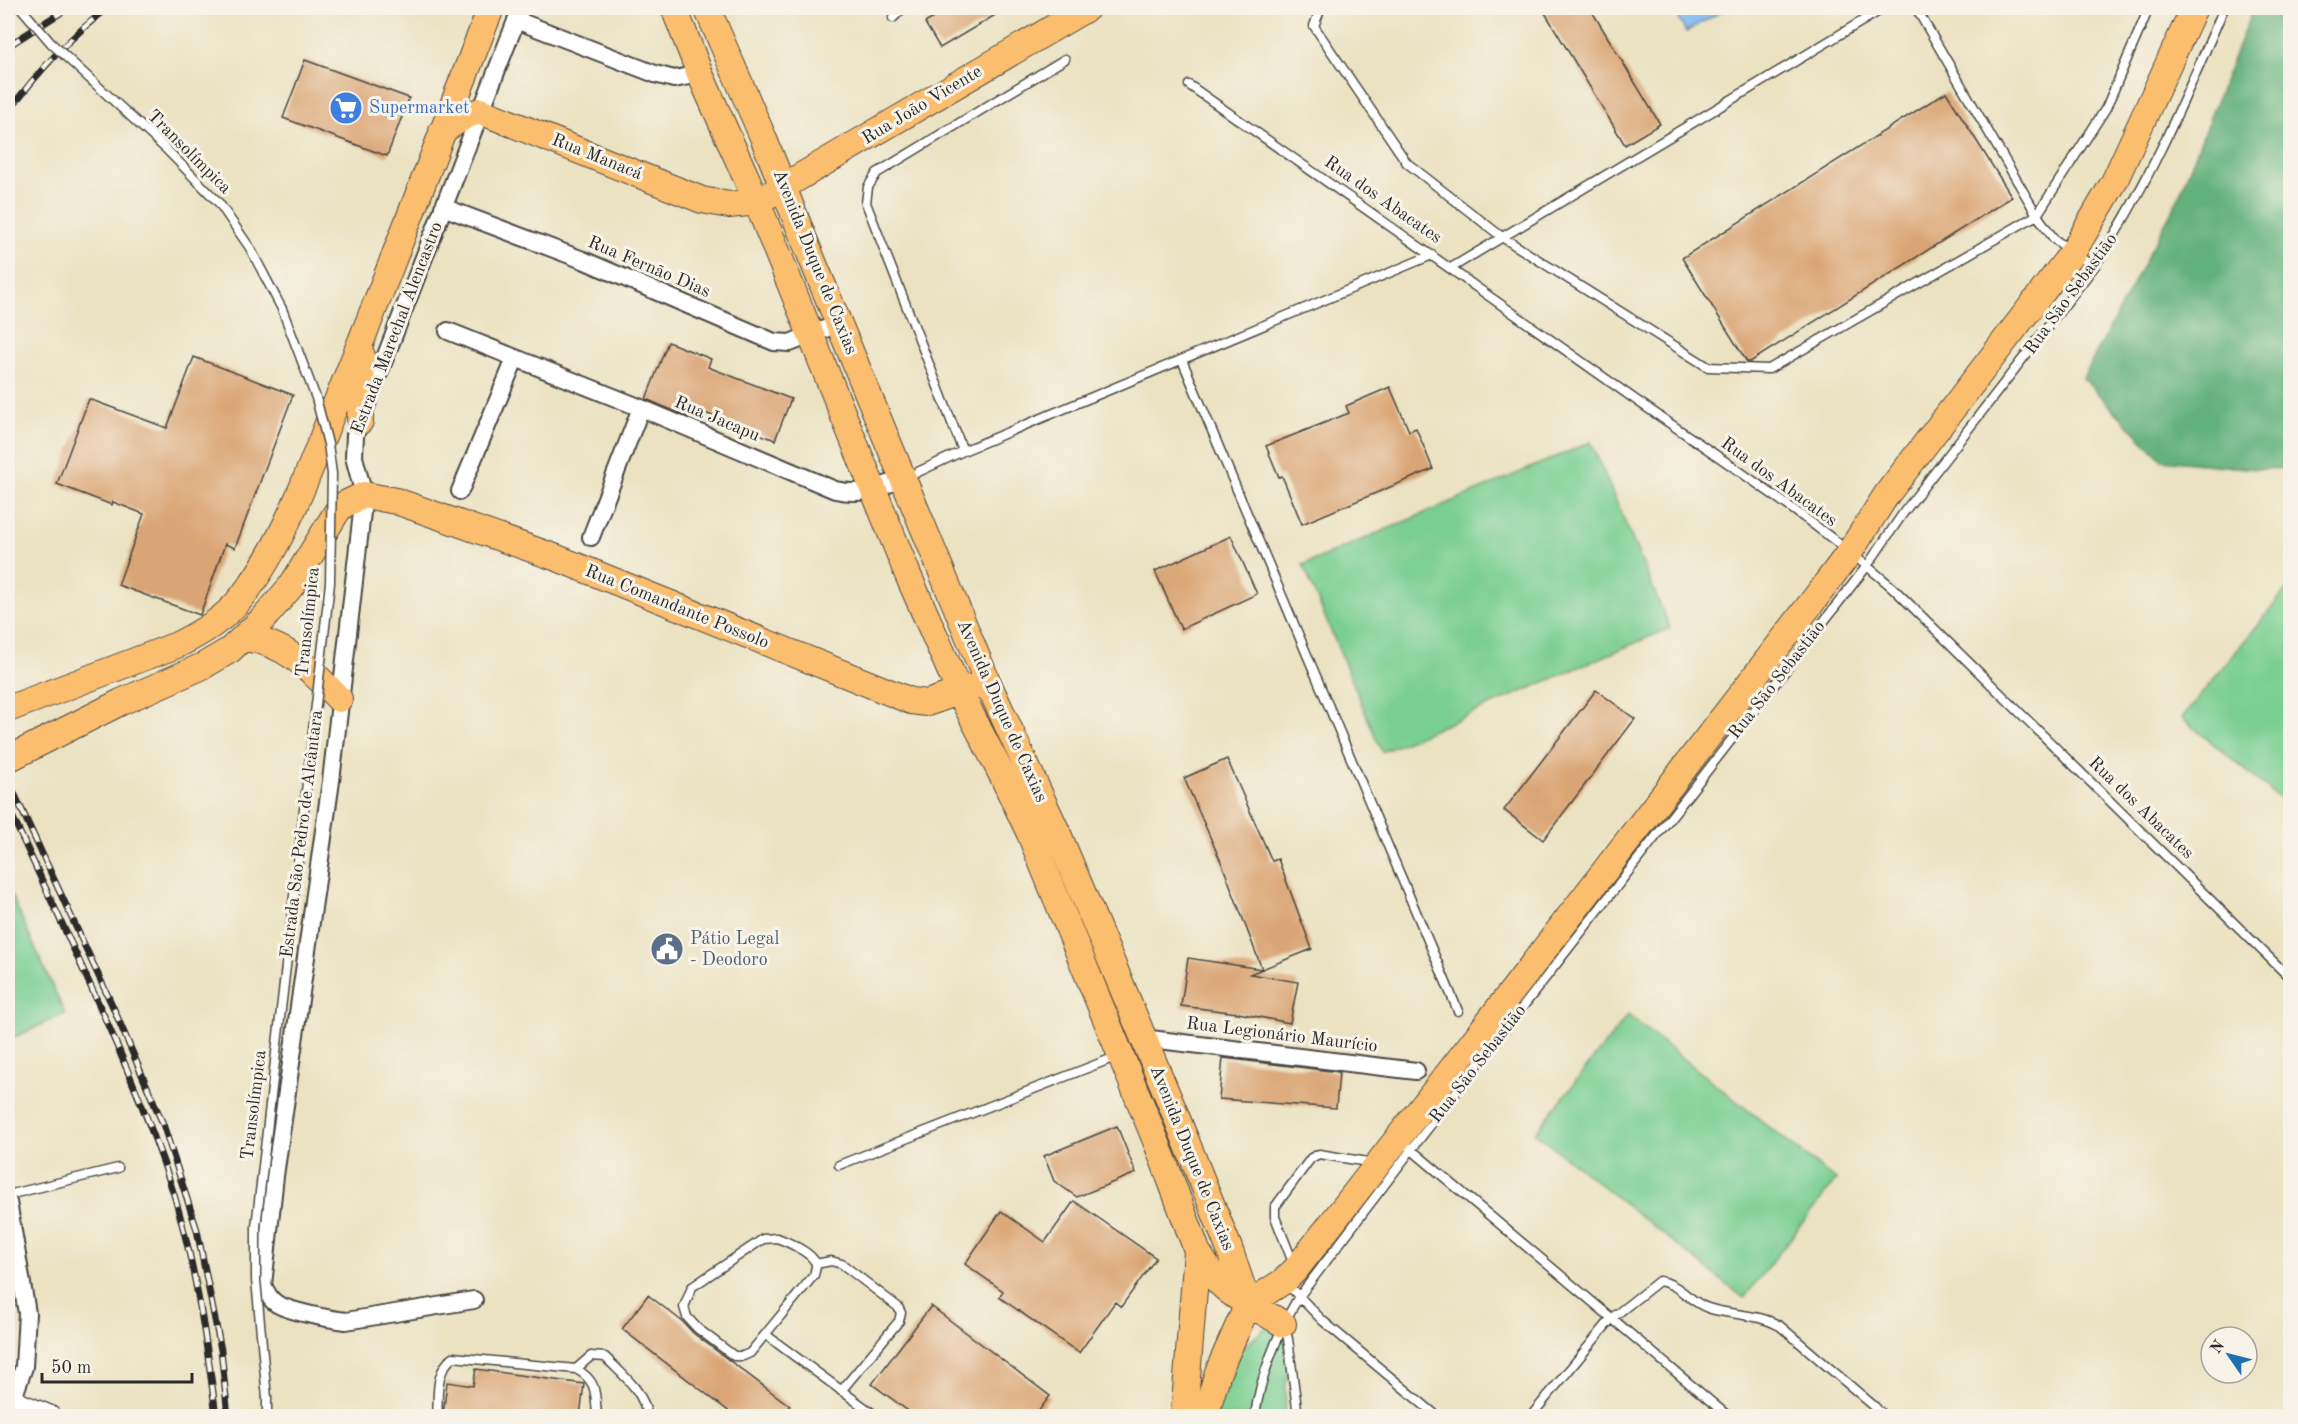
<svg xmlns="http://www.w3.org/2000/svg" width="2298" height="1424" font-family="'Old Standard TT',serif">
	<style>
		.green { fill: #79ce92; stroke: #527c5e; stroke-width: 1.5 }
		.forest { fill: #62b17c; stroke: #466e54; stroke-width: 1.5 }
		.water { fill: #81b9f1; stroke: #56728e; stroke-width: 1.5 }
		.building { fill: #daa575 }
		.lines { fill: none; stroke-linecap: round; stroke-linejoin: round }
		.service-casing { stroke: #484642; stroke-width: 11 }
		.minor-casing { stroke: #484642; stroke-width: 20 }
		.tertiary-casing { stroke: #484642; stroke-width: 24 }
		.primary-casing { stroke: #484642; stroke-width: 28 }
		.service { stroke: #fff; stroke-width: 8 }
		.minor { stroke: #fff; stroke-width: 16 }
		.tertiary { stroke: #fff; stroke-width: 21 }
		.primary { stroke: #fbbd6e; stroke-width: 26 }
		.rail-casing { stroke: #2b2b2b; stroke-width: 7 }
		.rail { stroke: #f7f3e8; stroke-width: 4.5; stroke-dasharray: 14; stroke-linecap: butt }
		.service-bridge-casing { stroke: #484642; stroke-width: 11; stroke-linecap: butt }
		.service-bridge { stroke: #fff; stroke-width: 8 }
		.labels { text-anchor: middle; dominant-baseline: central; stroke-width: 6; stroke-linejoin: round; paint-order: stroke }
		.street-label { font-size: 18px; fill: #2b2b2b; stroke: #f7f3e8 }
		.shop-label { font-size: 18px; fill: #366cbe; stroke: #f7f3e8; text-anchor: start }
		.service-label { font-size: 18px; fill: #4e5e75; stroke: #f7f3e8; text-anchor: start }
	</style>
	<rect width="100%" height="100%" fill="#f7f3e8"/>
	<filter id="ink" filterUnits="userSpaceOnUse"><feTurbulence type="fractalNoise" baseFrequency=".0167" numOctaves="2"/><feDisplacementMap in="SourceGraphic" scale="12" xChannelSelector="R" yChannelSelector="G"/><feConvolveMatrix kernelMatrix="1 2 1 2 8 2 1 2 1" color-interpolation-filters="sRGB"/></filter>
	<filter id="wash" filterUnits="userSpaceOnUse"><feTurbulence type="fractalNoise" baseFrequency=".008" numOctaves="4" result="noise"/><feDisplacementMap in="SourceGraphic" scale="24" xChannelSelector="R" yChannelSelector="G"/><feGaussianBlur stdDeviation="1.35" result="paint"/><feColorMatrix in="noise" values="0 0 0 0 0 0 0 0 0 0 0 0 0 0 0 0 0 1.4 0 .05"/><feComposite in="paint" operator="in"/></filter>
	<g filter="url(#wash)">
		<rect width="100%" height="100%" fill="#ebe2c1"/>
		<!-- green -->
		<path class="green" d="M1591,442L1670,628L1382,752L1303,565Z
			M2290,585V807L2182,718Z
			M8,888L65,1014L8,1040Z
			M1628,1015L1836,1180L1744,1298L1535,1133Z
			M1266,1327L1288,1339L1285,1416H1210L1218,1372Z"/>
		<!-- forest -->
		<path class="forest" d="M2253,8H2290V468L2255,469L2162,460L2083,378L2177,201Z"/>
		<!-- water -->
		<path class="water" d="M1672,8H1727L1686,32Z"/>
		<g id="blocks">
			<!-- building -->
			<path class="building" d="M950,8H1007L940,48L925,23Z
				M1542,8H1590L1660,124L1625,145Z
				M305,60L409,98L387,156L283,118Z
				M1946,92L2012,197L1750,362H1747L1682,258Z
				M668,342L711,359L708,367L791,399L775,440L692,408L688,417L646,399Z
				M194,357L293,395L235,548L225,544L200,615L118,585L144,514L113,502L112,505L57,484L89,399L167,428Z
				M1390,387L1409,431L1416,428L1433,469L1302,524L1282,476L1279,477L1266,446L1349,413L1346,406Z
				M1231,536L1257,594L1181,629L1155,571Z
				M1596,690L1635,719L1543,840L1504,810Z
				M1227,759L1272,861L1278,859L1312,949L1250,974L1298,982L1290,1023L1238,1013L1181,1006L1188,958L1262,969L1222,864L1184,778Z
				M1223,1058L1339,1072L1336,1108L1219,1099Z
				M1117,1126L1136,1173L1077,1197L1054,1181L1044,1156Z
				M1074,1201L1156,1258L1121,1307L1115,1302L1079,1353L999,1297L1003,1291L965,1264L1001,1211L1045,1242Z
				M648,1295L683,1322L693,1333L790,1406L782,1416H735L622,1329Z
				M931,1306L1050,1396L1035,1416H915L872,1384Z
				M476,1369L584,1384L580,1416H443L447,1382L473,1386Z"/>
		</g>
	</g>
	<g filter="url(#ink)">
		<use href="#blocks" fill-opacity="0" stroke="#484642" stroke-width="1.5"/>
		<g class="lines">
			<!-- service casing -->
			<g class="service-casing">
				<path id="service" d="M1323,8L1320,10L1314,26L1407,163L1502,237L1708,367L1769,369L2037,215L2106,108L2149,8
					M1916,8L2037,215L2054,239L2094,267
					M893,18L903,8
					M1189,85C1337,189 1486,293 1633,398C1721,459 1812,518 1893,588L2290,978
					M1451,268L1884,8
					M1182,360L1458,1011
					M963,451L866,203L868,187L877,173L1065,59
					M905,478L963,451L1432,255
					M1407,1146L1728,1416
					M839,1165L1118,1056
					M8,1195L118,1168
					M777,1238C786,1241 815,1254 816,1265C816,1268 815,1271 814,1275L750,1353L743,1356H734L697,1328L687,1317L684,1307L692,1287L763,1239Z
					M816,1264L831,1261L842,1264L898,1307L901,1313L899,1321L841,1391
					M1294,1265L1275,1217V1207L1311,1158L1319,1154L1374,1163
					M1285,1282L1323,1321L1437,1416
					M1284,1325L1288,1339L1298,1416
					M766,1335L876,1416
					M576,1369L591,1356L605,1357C623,1375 644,1391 647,1416
					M267,1416V1398
					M437,1416C439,1394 434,1373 453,1357L576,1369C598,1381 595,1394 597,1416
					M1255,1416C1260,1377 1278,1332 1298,1298L1411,1150L1867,566L1904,512L2094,267C2148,187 2186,96 2224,8
					M1531,1416L1612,1318L1659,1281C1678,1283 1690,1302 1708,1308C1732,1316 1757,1313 1780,1326L1881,1412"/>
			</g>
			<!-- minor casing -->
			<g class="minor-casing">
				<path id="minor" d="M516,20L655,74L674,79L700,74
					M443,207L583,260L774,342L790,343L840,323
					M448,331L641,408L835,490C864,496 878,488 904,478
					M460,491L515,359
					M591,537L641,408
					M1142,1038L1416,1071
					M8,1202L27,1313L24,1367L12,1401
					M474,1300L346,1321C330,1319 291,1312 277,1304C270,1300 266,1292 263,1285L275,1176L331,781L364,495L354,457L355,435L521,8"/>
			</g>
			<!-- tertiary casing -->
			<g class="tertiary-casing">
				<path id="tertiary" d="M8,1399L49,1416"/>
			</g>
			<!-- primary casing -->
			<g class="primary-casing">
				<path id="primary" d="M674,8L700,74L757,202L908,575L960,693L1002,775L1030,834L1158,1146L1195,1245L1197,1251L1184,1416
					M707,8L763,137L812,259L987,681L1058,834L1174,1111L1229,1248L1248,1304L1218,1372L1205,1416
					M442,131L465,116L480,111L702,200L729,205L757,202L1087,8
					M360,421L362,356
					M243,638C286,642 311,670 339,699
					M8,709L177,645C201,633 225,619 242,597C286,541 310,467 337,401C390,271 439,139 491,8
					M8,759L121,702L203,666L230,650L264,618L292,585L338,510L343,505L364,495L396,501L557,558L911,701L927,703L973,687
					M1197,1251C1203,1260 1209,1271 1216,1279C1234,1300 1261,1309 1283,1324
					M1248,1304L1284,1281L1296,1269L1472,1043L1816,597L1849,553L1887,494L2073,252L2114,182L2194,8"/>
			</g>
			<!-- service -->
			<use href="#service" class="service"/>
			<!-- minor -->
			<use href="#minor" class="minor"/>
			<!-- tertiary -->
			<use href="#tertiary" class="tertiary"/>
			<!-- primary -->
			<use href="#primary" class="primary"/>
			<!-- rail casing -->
			<g class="rail-casing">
				<path id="rail" d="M8,18L13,8
					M8,46L68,8
					M8,112C37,73 69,37 108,8
					M8,780L113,1007L163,1124L197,1230L221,1350L228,1416
					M8,807C41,879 76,952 108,1025C133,1082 157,1139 175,1198C196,1270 207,1343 216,1416"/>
			</g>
			<!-- rail -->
			<use href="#rail" class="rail"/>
			<!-- service-bridge casing -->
			<g class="service-bridge-casing">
				<path id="service-bridge" d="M21,8L51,43L166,149L219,203L250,248L282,309L316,398L328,444L332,474L330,583L256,1227V1280L267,1398"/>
			</g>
			<!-- service-bridge -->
			<use href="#service-bridge" class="service-bridge"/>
		</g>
	</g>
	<!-- icons -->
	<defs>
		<g id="supermarket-disc" transform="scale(1.725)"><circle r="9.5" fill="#3f7fe0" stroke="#f7f3e8"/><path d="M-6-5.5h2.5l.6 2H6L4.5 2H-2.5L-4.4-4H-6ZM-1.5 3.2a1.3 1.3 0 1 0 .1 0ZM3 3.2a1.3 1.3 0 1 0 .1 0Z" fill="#fff"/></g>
		<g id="civic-disc" transform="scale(1.725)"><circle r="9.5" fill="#5c6f8a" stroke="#f7f3e8"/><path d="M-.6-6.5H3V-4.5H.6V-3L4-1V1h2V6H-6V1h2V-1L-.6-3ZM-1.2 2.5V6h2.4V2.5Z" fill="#fff"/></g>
	</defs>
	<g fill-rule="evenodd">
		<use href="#supermarket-disc" x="346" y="108"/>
		<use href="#civic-disc" x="667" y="949"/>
	</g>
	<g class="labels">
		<!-- street labels -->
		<g class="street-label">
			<text transform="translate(922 105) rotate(-31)">Rua João Vicente</text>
			<text transform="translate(189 152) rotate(45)">Transolímpica</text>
			<text transform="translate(597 157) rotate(22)">Rua Manacá</text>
			<text transform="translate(1383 200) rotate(35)">Rua dos Abacates</text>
			<text transform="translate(815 262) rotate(68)">Avenida Duque de Caxias</text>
			<text transform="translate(649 267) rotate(23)">Rua Fernão Dias</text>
			<text transform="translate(2071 294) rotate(-54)">Rua São Sebastião</text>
			<text transform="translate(397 328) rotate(-69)">Estrada Marechal Alencastro</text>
			<text transform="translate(717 419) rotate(23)">Rua Jacapu</text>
			<text transform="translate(1779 482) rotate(36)">Rua dos Abacates</text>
			<text transform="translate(677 607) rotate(22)">Rua Comandante Possolo</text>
			<text transform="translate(308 622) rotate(-84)">Transolímpica</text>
			<text transform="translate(1777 680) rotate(-52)">Rua São Sebastião</text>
			<text transform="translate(1002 711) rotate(66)">Avenida Duque de Caxias</text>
			<text transform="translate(2141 808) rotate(44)">Rua dos Abacates</text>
			<text transform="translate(302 834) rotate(-83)">Estrada São Pedro de Alcântara</text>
			<text transform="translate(1282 1035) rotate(7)">Rua Legionário Maurício</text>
			<text transform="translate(1478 1064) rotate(-52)">Rua São Sebastião</text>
			<text transform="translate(254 1105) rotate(-83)">Transolímpica</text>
			<text transform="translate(1192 1158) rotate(68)">Avenida Duque de Caxias</text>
		</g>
		<!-- shop labels -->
		<g class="shop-label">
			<text x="369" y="108">Supermarket</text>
		</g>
		<!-- service labels -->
		<g class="service-label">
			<text x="690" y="939">Pátio Legal<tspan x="690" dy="21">- Deodoro</tspan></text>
		</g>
	</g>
	<!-- margin -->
	<rect width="2298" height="1424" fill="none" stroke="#f7f3e8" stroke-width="30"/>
	<!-- north arrow -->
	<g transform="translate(2229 1355) rotate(305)"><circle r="28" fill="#f7f3e8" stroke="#a5a39c" stroke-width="1.5"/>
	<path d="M0-4.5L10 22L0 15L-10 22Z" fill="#1f6fb2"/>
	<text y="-9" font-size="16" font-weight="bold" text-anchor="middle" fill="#2b2b2b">N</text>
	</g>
	<!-- scale -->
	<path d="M42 1373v9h150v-9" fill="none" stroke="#2b2b2b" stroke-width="3"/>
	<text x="51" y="1373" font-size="18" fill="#2b2b2b" stroke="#f7f3e8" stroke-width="4.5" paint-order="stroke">50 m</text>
</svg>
